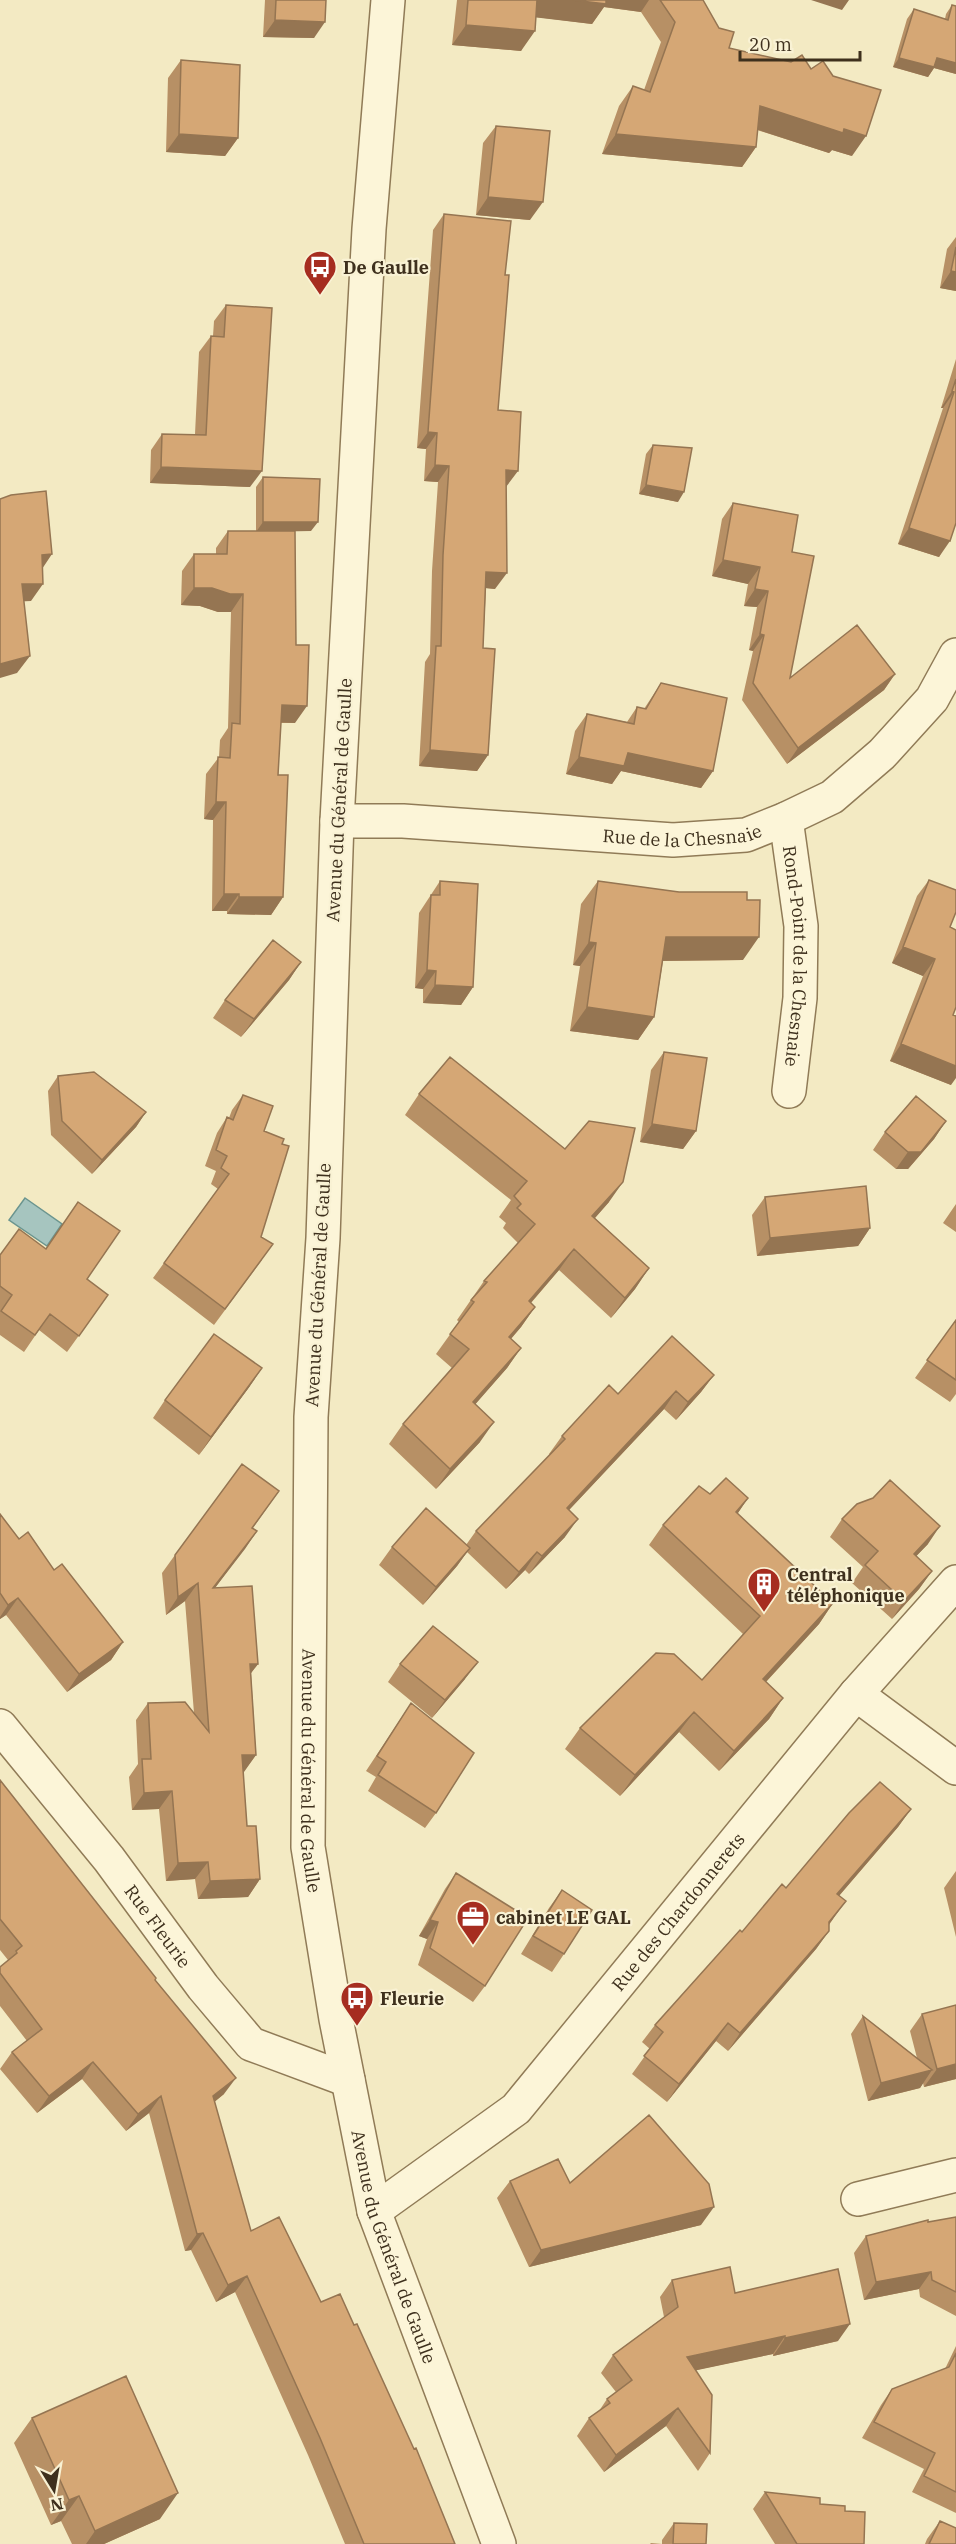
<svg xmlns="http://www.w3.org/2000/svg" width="956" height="2544" font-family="'IBM Plex Serif',serif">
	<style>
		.water { fill: #a6c5bf; stroke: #6b958f; stroke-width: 1.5 }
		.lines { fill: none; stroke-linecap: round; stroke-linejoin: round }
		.minor-casing { stroke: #907b57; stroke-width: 36 }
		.minor { stroke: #fcf5d8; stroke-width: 33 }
		.wall { fill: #b79065 }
		.shaded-wall { fill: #957552 }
		.building { fill: #d5a775; stroke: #957552; stroke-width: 1.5 }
		.labels { text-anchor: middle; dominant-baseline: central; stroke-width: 4.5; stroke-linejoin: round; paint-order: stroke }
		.poi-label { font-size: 18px; font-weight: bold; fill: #3e301d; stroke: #f9f2d4; text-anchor: start }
		.street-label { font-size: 18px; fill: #3e301d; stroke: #f9f2d4 }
	</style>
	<rect width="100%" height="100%" fill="#f3eac3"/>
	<!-- water -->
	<path class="water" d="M25,1198L62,1224L47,1246L9,1220Z"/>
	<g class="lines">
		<!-- minor casing -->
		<g class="minor-casing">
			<g id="minor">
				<path id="s1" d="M388,0L369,229L337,821L323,1238L311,1417L308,1847L336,2019L374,2211L499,2544"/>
				<path id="s2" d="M786,819L801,926L800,998L789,1091"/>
				<path id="s3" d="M337,821H403L673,840L746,835L786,819L832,797L882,754L932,699L956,655"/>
				<path d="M856,1694L956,1768"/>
				<path id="s4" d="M0,1726L109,1859L203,1987L251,2044L348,2080"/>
				<path d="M858,2199L956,2175"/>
				<path id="s5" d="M374,2211L516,2109L856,1694L956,1582"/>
			</g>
		</g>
		<!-- minor -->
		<use href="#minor" class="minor"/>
	</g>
	<!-- wall -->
	<path class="wall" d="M265,0H326L314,38L263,37Z
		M457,0H703L729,48L852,156L832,150L829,153L757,130L756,147L742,167L602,154L619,106L633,86L644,90L661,42L641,12L604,7L592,24L536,17L521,51L452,45Z
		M952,5L956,6V74L934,68L928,77L893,67L907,19L914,9L945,19L946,14Z
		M181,60L238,138L225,156L166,152L168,78Z
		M496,126L530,220L476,215L483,143Z
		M444,214L505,275L498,410L506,487L495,589L486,588L483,648L488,755L477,771L419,766L425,662L430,654L432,571L438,482L424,481L426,449L417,448L433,230Z
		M956,237V291L940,288L947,249Z
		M226,305L250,487L150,483L151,450L162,434H195L199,352L211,336H213L214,321Z
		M956,359V523L939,557L898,544L943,408H941Z
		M653,445L678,502L639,494L646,454Z
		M263,477L311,531H295V723H281L278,775L283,897L271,915L227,914V911H212L213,820L204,819L206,774L219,757L220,740L228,728L231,612H218L200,606L181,605L182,571L194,554H216V548L228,531H256V487Z
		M733,503L792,552L790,678L895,674L884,690L787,764L742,700L753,651L749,650L757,607L744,606L748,584L712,576L722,519Z
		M661,683L713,771L701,788L621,771L612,784L566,774L575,731L587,714L627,722L637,707L644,709Z
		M929,880L950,927L953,1015L951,1085L890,1061L923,976L892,963L917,896Z
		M440,881L473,987L461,1005L423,1003V989L415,988L419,913Z
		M598,881L679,892L743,960L663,961L654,1017L638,1040L570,1031L580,966L573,965L581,904Z
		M301,962L289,980L241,1037L213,1018L225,1000Z
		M664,1052L696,1131L683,1149L640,1142L651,1070Z
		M58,1076L146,1112L136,1127L92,1174L51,1135L48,1091Z
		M419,1094L609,1202L595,1218L649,1268L635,1289L611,1318L559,1270L531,1303L535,1307L521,1327L511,1339L521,1348L507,1368L475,1404L480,1442L436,1489L389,1444L403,1424L452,1368L436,1354L459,1322L457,1320L484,1281L518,1243L503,1228L506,1223L499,1217L511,1200L405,1115Z
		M243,1095L264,1131L282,1144L261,1237L262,1260L214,1325L153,1278L218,1189L211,1184L216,1171L205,1166L217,1133L227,1117L229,1118L232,1110Z
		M946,1121L934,1139L908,1169H896L873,1150L885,1132Z
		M765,1197L870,1228L858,1246L757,1256L752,1215Z
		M78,1202L87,1279L108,1295L67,1352L39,1330L24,1352L0,1335V1255L46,1249Z
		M956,1204V1232L943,1223Z
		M956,1320V1394L950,1402L915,1378Z
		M714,1375L701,1392L676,1420L664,1409L569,1510L565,1537L529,1574L525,1570L506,1589L467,1552L457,1566L423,1605L379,1565L392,1547L466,1545L476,1531L550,1455L549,1454L562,1436L618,1394Z
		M250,1386L199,1455L153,1418L165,1400Z
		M279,1491L253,1528L257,1531L215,1588L258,1664L251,1673L256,1755L243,1772L247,1826L260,1879L248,1897L198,1899L195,1879L166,1881L159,1809L132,1810L129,1777L138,1764L136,1720L148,1703L194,1713L185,1601L166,1615L162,1573L175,1555Z
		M710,1494L748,1498L737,1514L833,1603L819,1624L766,1682L783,1698L769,1719L719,1771L679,1732L620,1796L565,1749L580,1728L702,1680L743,1634L649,1545L663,1525Z
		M0,1514L19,1539L54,1570L123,1642L111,1660L67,1692L6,1615L0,1619Z
		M842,1519L928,1544L916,1556L932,1571L919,1589L892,1619L852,1583L863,1567L830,1537Z
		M400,1664L465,1679L432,1718L388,1682Z
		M411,1703L436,1813L425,1828L368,1791L376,1777L366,1771Z
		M0,1780L155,1980L224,2094L214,2102L251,2231L321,2302L455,2544H345L308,2455L235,2292L216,2302L191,2250L185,2251L149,2113L126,2131L82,2079L37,2113L0,2069L12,2052L27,2041L0,2006V1967L8,1960L0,1950Z
		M911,1809L898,1827L839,1896L833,1919L829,1925V1931L816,1949L728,2051L716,2041L667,2102L632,2074L650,2049L642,2042L655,2025L742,1932L786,1888Z
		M956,1871V1937L944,1888Z
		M456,1873L485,1986L473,2002L418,1965L427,1939L419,1936L445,1889Z
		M562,1890L564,1954L552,1972L521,1954L549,1908Z
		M922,2014L956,2079L924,2087L923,2083L920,2088L868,2101L851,2034L863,2016L917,2058L910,2031Z
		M510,2181L570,2183L701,2225L529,2267L497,2198Z
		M956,2217V2316L920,2297L919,2289L864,2300L854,2253L866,2236Z
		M672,2280L735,2293L838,2341L773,2356V2354L696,2370L710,2453L698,2471L666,2426L604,2472L577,2436L589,2418L599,2411L607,2399L616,2392L601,2373L613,2355L664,2317L660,2297Z
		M956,2346V2513L912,2492L924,2469L862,2438L881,2405L892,2389L945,2369Z
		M32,2418L160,2519L104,2544H72L61,2521L51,2525L14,2443Z
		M765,2492L820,2504L845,2511L864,2544H775L753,2509Z
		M940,2521L956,2544H925L927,2539Z
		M674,2523L706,2544H650L651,2543L662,2544V2540Z"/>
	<!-- shaded-wall -->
	<path class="shaded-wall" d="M535,0H649L641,12L604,7L592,24L524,16Z
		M811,0H849L842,10Z
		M275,20L325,22L314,38L263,37Z
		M466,25L535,31L521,51L452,45Z
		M899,58H937L956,63V74L934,68L928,77L893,67Z
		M760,106L844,129L866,136L852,156L832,150L829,153L746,126Z
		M179,134L238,138L225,156L166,152Z
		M616,134L756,147L742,167L602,154Z
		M488,197L543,202L530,220L476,215Z
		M951,271L956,272V291L940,288Z
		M952,391L954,392L943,408H941Z
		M428,432L437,433L426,449L417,448Z
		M435,465L449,466L438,482L424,481Z
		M161,467L262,471L250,487L150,483Z
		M506,470L518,471L506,487Z
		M646,485L684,492L678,502L639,494Z
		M263,522H318L311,531L256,532Z
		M909,528L950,541L939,557L898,544Z
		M52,554L40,572L42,555Z
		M723,560L760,567L748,584L712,576Z
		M486,572L507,573L495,589L475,587Z
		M22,584H43L31,601L9,602Z
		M194,588H212L243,594L231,612H218L200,606L181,605Z
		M755,589L768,591L757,607L744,606Z
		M760,634L764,635L753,651L749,650Z
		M30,656L17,673L0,678V664Z
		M895,674L884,690L787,764L798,748Z
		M282,705L307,706L295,723L270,722Z
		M430,750L488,755L477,771L419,766Z
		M628,753L713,771L701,788L621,771L612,784L566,774L579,757Z
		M216,802H226L213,820L204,819Z
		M224,894H239L227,911H212Z
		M239,897H283L271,915L227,914Z
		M666,937H759L743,960L650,961Z
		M589,942L596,943L580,966L573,965Z
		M903,947L935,959L923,976L892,963Z
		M301,962L289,980L241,1037L254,1019Z
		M427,970L436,971L423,989L415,988Z
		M435,985L473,987L461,1005L423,1003Z
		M587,1007L654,1017L638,1040L570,1031Z
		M901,1044L956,1066V1078L951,1085L890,1061Z
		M146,1112L136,1127L92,1174L102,1160Z
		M946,1121L934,1139L908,1169H896L908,1152Z
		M652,1124L696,1131L683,1149L640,1142Z
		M623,1182L609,1202L578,1237L592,1216Z
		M870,1228L858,1246L757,1256L770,1238Z
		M574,1249L559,1270L515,1321L529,1301Z
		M649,1268L635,1289L611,1318L625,1298Z
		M535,1307L521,1327L495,1357L509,1337Z
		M521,1348L507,1368L459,1423L473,1402Z
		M262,1368L250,1386L199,1455L211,1437Z
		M714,1375L701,1392L676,1420L688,1402Z
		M676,1391L664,1409L554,1526L567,1508Z
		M494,1422L480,1442L436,1489L450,1469Z
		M748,1498L734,1519L736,1512Z
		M578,1519L565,1537L529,1574L542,1556Z
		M940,1526L928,1544L901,1572L914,1554Z
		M257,1531L245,1549L201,1606L213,1588Z
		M470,1548L457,1566L423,1605L436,1587Z
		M537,1552L525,1570L506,1589L519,1572Z
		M932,1571L919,1589L892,1619L904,1601Z
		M198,1583L185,1601L166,1615L178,1597Z
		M18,1598L6,1615L0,1619V1617L8,1605Z
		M833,1603L819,1624L749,1700L763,1679Z
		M123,1642L111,1660L67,1692L79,1674Z
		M478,1662L465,1679L432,1718L445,1700Z
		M250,1664H258L245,1681Z
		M783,1698L769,1719L719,1771L734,1751Z
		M694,1712L679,1732L620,1796L635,1775Z
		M242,1755H256L244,1772L229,1773Z
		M172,1791L159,1809L132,1810L144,1793Z
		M911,1809L898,1827L825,1912L837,1894Z
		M208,1862L195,1879L166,1881L178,1863Z
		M260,1879L248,1897L198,1899L210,1881Z
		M846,1901L833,1919L816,1940L829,1922Z
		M430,1920L438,1922L427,1939L419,1936Z
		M829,1931L816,1949L728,2051L740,2033Z
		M728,2023L716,2041L667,2102L679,2084Z
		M93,2062L82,2079L37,2113L49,2096Z
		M956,2064V2079L924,2087L937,2069Z
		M932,2070L920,2088L868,2101L881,2083Z
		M236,2078L224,2094L201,2113L213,2096Z
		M161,2096L149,2113L126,2131L138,2114Z
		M714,2207L701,2225L529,2267L541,2250Z
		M203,2233L191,2250L185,2251L197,2234Z
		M931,2272L919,2289L864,2300L876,2282Z
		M247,2276L235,2292L216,2302L228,2285Z
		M850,2324L838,2341L773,2356L785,2338Z
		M785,2336L773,2354L674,2375L687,2357Z
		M678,2408L666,2426L604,2472L616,2455Z
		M178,2493L160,2519L104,2544H86L95,2531Z
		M79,2496L61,2521L51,2525L69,2500Z"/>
	<!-- building -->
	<path class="building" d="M276,0H326L325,22L275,20Z
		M468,0H537L535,31L466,25Z
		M573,0H606V4Z
		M660,0H703L719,28L734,32L729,48L791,62L802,55L811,69L823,61L833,76L881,90L866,136L844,129L843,133L760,106L756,147L616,134L633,86L650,92L675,22Z
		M952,5L956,6V63L937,58L934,67L899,58L914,9L948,20Z
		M181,60L240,65L238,138L179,134Z
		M496,126L550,131L543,202L488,197Z
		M444,214L511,221L505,275H509L498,410L521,412L518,471L506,470L507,573L486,572L483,648L495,649L488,755L430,750L436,646H441L443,555L449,466L435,465L437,433L428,432Z
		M956,247V272L951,271Z
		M226,305L272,308L262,471L161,467L162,434L206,435L211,336L224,337Z
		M956,379V523L950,541L909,528L954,392L952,391Z
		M653,445L692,448L684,492L646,485Z
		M263,477L320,479L318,522H263Z
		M46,491L52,554L42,555L43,584H22L30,656L0,664V499L11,495Z
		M733,503L798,515L792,552L814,556L790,678L857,625L895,674L798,748L753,683L764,635L760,634L768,591L755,589L760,567L723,560Z
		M228,531H295L296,645H309L307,706L282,705L278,775H288L283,897H239V894H224L226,802H216L218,757L230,758L232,723L240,724L243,594H230L212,588H194V554H227Z
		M661,683L727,698L713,771L628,753L624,766L579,757L587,714L634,724L637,707L646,709Z
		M929,880L956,890V912L950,927L956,930V1007L953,1015L956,1016V1066L901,1044L935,959L903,947Z
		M440,881L478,884L473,987L435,985L436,971L427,970L431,895H440Z
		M598,881L679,892H747V900H760L759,937H666L654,1017L587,1007L596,943L589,942Z
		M273,940L301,962L254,1019L225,1000Z
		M664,1052L707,1058L696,1131L652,1124Z
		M450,1057L565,1149L589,1121L635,1128L623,1182L592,1216L649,1268L625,1298L574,1249L529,1301L535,1307L509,1337L521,1348L473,1402L494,1422L450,1469L403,1424L469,1349L450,1334L474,1302L471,1300L487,1282L484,1281L535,1224L517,1208L521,1204L514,1196L527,1181L419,1094Z
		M94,1072L146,1112L102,1160L62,1121L58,1076Z
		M243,1095L273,1106L264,1131L284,1139L282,1144L289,1146L261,1237L273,1244L225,1309L164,1263L229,1174L221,1168L227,1156L216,1150L227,1117L233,1120Z
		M916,1096L946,1121L921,1152H908L885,1132Z
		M866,1186L870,1228L770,1238L765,1197Z
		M78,1202L120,1231L87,1279L108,1295L79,1336L50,1314L35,1335L1,1311L12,1295L0,1286V1255L19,1229L46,1249Z
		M956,1320V1380L927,1360Z
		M214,1334L262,1368L211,1437L165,1400Z
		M672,1336L714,1375L688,1402L676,1391L567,1508L578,1519L542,1556L537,1552L519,1572L476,1531L565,1439L562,1436L609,1385L618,1394Z
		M242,1464L279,1491L252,1528L257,1531L213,1588L252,1586L258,1664H250L256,1755H242L247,1826H256L260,1879L210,1881L208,1862L178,1863L172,1791L144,1793L142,1759H151L148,1703L185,1702L209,1732L198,1583L178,1597L175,1555Z
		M726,1478L748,1498L736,1512L833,1603L763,1679L783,1698L734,1751L694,1712L635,1775L580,1728L656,1653L674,1654L702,1680L760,1616L663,1525L699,1486L710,1494Z
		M890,1480L940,1526L914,1554L932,1571L904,1601L865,1565L878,1551L842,1519L857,1504L873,1498Z
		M426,1508L470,1548L436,1587L392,1547Z
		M0,1514L19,1539L28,1532L54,1570L62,1564L123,1642L79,1674L18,1598L8,1605L0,1593Z
		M433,1626L478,1662L445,1700L400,1664Z
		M411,1703L474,1753L436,1813L378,1775L386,1762L377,1756Z
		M0,1780L156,1978L155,1980L236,2078L213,2096L251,2231L279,2217L321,2302L340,2294L354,2325L357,2324L414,2449L416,2448L455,2544H364L320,2438L247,2276L228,2285L203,2233L197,2234L161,2096L138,2114L93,2062L49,2096L12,2052L42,2029L0,1973V1967L17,1953L16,1951L22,1946L0,1919Z
		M880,1782L911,1809L837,1894L846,1901L829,1922V1931L740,2033L728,2023L679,2084L644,2056L663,2032L655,2025L740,1930L742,1932L782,1884L786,1888L849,1813Z
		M456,1873L528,1918L485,1986L430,1948L438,1922L430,1920Z
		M562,1890L592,1910L564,1954L533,1936Z
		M956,2005V2064L937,2069L922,2014Z
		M863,2016L932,2070L881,2083Z
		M649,2115L709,2184L714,2207L541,2250L510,2181L558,2159L570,2183Z
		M956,2217V2292L932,2280L931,2272L876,2282L866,2236L928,2220V2222Z
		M730,2267L735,2293L838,2269L850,2324L785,2338V2336L687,2357L712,2395L710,2453L678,2408L616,2455L589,2418L610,2403L607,2399L632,2380L613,2355L678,2307L672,2280Z
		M956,2353V2492L924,2476L935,2453L874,2422L892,2389L949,2367Z
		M126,2376L178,2493L95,2531L79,2496L69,2500L32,2418Z
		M765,2492L820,2498V2504L845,2506V2511L865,2512L864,2544H797Z
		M940,2521L956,2528V2544H929Z
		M674,2523L707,2524L706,2544H673Z"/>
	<!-- icons -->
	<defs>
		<g id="bus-pin" transform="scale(1.725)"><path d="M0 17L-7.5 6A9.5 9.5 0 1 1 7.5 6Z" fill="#a62d20" stroke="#f9f2d4"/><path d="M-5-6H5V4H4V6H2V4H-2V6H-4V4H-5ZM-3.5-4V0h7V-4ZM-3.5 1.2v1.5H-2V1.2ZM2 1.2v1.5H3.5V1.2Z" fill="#fff"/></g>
		<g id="building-pin" transform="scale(1.725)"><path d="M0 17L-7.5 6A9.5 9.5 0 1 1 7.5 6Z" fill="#a62d20" stroke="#f9f2d4"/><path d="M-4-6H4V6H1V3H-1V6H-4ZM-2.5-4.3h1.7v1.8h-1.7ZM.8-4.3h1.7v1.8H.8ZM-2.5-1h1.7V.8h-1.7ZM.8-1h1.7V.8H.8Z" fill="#fff"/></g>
		<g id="office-pin" transform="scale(1.725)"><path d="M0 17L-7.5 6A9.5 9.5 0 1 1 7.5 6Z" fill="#a62d20" stroke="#f9f2d4"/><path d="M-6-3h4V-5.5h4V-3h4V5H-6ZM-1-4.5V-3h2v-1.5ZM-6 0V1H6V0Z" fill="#fff"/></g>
	</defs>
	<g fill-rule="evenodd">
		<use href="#bus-pin" x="320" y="267"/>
		<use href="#building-pin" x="764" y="1584"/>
		<use href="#office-pin" x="473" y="1917"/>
		<use href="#bus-pin" x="357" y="1998"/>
	</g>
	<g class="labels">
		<!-- poi labels -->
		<g class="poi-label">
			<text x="343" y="267">De Gaulle</text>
			<text x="787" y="1574">Central<tspan x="787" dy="21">téléphonique</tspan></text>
			<text x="496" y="1917">cabinet LE GAL</text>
			<text x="380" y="1998">Fleurie</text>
		</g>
		<!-- street labels -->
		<g class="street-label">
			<text transform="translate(339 800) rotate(-87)">Avenue du Général de Gaulle</text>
			<text stroke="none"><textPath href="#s3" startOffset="346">Rue de la Chesnaie</textPath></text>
			<text stroke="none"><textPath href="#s2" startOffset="138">Rond-Point de la Chesnaie</textPath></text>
			<text transform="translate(318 1285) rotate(-87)">Avenue du Général de Gaulle</text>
			<text stroke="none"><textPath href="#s1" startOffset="1773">Avenue du Général de Gaulle</textPath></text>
			<text stroke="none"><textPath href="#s5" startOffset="430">Rue des Chardonnerets</textPath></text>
			<text stroke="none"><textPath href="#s4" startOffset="255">Rue Fleurie</textPath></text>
			<text stroke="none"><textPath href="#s1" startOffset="2259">Avenue du Général de Gaulle</textPath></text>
		</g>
	</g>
	<!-- north arrow -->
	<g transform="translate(54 2490) rotate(169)" stroke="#f9f2d4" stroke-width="4.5" paint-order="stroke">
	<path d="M0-4.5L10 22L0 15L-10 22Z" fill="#3e301d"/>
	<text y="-9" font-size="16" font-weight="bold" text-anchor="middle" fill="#3e301d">N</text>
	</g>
	<!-- scale -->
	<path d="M740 51v9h120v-9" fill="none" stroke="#3e301d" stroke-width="3"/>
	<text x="749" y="51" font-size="18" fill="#3e301d" stroke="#f9f2d4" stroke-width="4.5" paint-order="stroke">20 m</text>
</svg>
